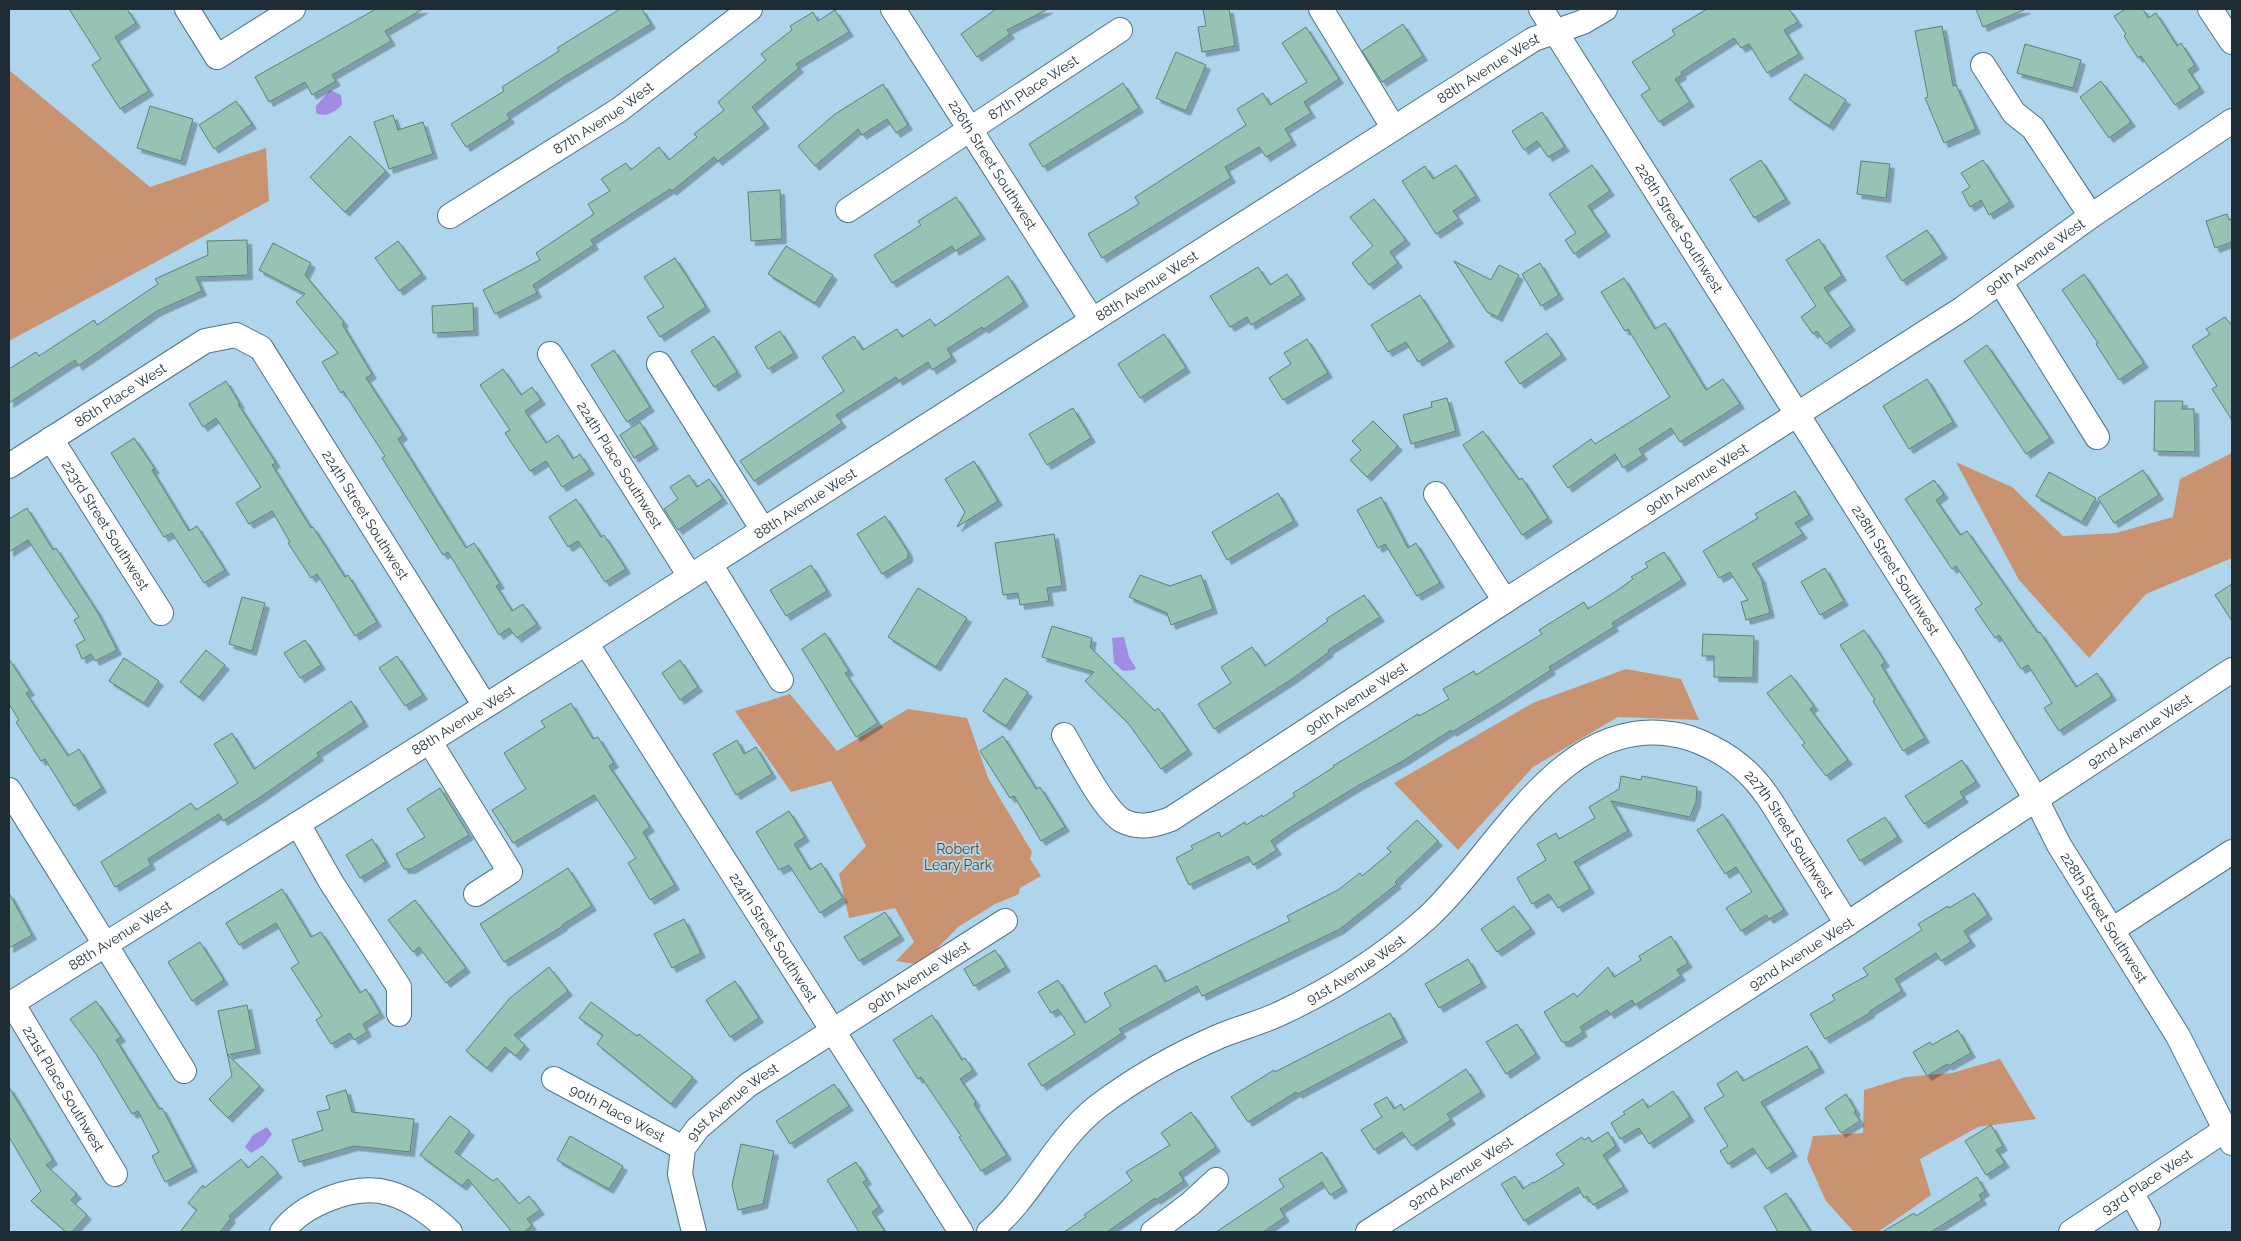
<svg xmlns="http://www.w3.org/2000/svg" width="2241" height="1241" font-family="Raleway,sans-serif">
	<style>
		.green { fill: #c99371 }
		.water { fill: #a08ce5 }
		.building { fill: #97c3b4; stroke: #598376; filter: url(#shadow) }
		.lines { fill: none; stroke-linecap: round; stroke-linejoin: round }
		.minor-casing { stroke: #4f7386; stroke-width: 26 }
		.minor { stroke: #fff; stroke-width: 24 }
		.labels { text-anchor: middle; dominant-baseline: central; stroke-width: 4; stroke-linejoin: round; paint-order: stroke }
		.street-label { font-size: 14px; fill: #1e2d35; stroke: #aed5eb }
		.park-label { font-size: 14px; fill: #733a0e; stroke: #aed5eb }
	</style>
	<defs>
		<filter id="shadow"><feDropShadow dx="4.5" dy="4.5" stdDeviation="0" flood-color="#0004"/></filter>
	</defs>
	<rect width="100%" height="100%" fill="#aed5eb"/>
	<!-- green -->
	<path class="green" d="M9,70L150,187L266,148L269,201L9,341Z
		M2232,453V558L2146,594L2089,658L2019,580L1956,462L2012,487L2063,536L2116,533L2173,517L2180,479Z
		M1626,669L1681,679L1699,720L1618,717L1533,767L1458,850L1394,783L1533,703Z
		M790,694L837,751L908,709L967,718L989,780L1032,852L1030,859L1041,876L1020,888L1019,894L995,904L958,927L921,965L896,961L914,942L895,908L849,918L839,874L866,846L831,781L791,792L735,711Z
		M2000,1059L2036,1119L1978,1127L1920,1159L1931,1195L1878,1232H1854L1826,1201L1807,1159L1813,1136L1863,1133L1864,1090L1906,1077L1952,1073Z"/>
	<!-- water -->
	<path class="water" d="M330,90L341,95L342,105C335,112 325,118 316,113V106Z
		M1124,637L1129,657L1136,668L1134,670L1123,671L1114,663L1112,638Z
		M267,1127L272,1134L264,1145L251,1153L245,1147L253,1135Z"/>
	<!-- building -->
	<path class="building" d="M69,9H127L136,23L115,37L149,91L120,109L92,65L101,59Z
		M376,9H423L385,31L391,41L332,75L336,81L312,95L305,82L269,102L255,77Z
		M620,9H642L651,24L561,79L507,114L510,119L466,147L451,124L504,91L502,87L559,51L557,48Z
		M996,9H1048L1007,30L1010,34L977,57L961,34Z
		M1203,9H1229L1235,46L1202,52L1198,27L1206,26Z
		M1707,9H1789L1798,22L1784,30L1799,54L1767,73L1749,44L1741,48L1734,38L1681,72L1682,75L1675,79L1690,102L1659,122L1641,95L1650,89L1632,62L1675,35L1672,30Z
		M1976,9H2026L1983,27Z
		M2126,9H2143L2148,18L2156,13L2177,46L2181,43L2195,65L2188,70L2200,88L2175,105L2141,56L2138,58L2124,36L2126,34L2114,16Z
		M835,10L849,32L796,64L799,68L752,107L765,124L718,161L714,157L672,191L670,189L591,240L594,245L533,285L537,293L495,314L483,290L540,260L536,253L594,214L588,204L610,191L601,179L626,163L631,170L659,147L669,160L697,137L694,134L724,110L718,102L766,60L761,54L792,30L790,26L813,12L818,21Z
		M1403,24L1423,56L1382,82L1362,51Z
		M1942,26L1953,86L1956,85L1976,129L1944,143L1925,98L1928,97L1915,31Z
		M1306,27L1339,79L1304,102L1311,113L1285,129L1292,141L1266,157L1259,147L1225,167L1231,178L1102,258L1088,234L1139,204L1135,197L1246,125L1237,109L1263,93L1270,105L1307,82L1282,43Z
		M2025,44L2081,60L2073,88L2017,73Z
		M1176,52L1206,65L1186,111L1156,98Z
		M1805,74L1846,100L1829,126L1789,99Z
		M2101,81L2131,122L2109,138L2080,97Z
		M1123,83L1139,108L1043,167L1029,144Z
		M883,84L908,125L896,133L887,119L862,135L858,129L815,166L798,146L835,114Z
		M236,101L252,124L214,149L199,125Z
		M150,106L193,119L181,161L137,148Z
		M1542,112L1565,147L1548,157L1537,141L1524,150L1512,131Z
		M393,115L398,130L423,122L433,154L389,169L374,122Z
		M350,136L386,171L345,212L310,177Z
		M1761,160L1786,199L1754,218L1730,179Z
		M1983,160L2010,202L1989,215L1981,200L1970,207L1962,192L1970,187L1961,173Z
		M1861,161L1890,164L1886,198L1857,194Z
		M1456,165L1476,196L1453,211L1459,219L1436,234L1402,181L1425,166L1433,179Z
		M1592,165L1610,191L1588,206L1606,232L1574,254L1565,240L1576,233L1549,194Z
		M780,190L782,239L751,241L748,192Z
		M956,197L981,235L955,251L952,246L892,283L874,255L921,225L918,221Z
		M1374,199L1406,240L1390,252L1398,263L1369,285L1352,263L1373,246L1350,217Z
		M2227,214L2229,220L2232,219V242L2215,248L2206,221Z
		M1927,230L1943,254L1902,281L1886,256Z
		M1819,239L1842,276L1824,288L1851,326L1826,344L1817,331L1813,334L1801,317L1816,306L1786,260Z
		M247,240L248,275L196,277L202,291L157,311L78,366L75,360L9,403V369L36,352L39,356L94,320L97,325L158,284L155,279L208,255L207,241Z
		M398,241L422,274L399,291L375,258Z
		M273,243L311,263L305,275L344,322L342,324L372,374L366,378L403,435L398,439L466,548L474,543L500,584L496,586L512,611L523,604L537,624L517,638L509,628L499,635L448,552L443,555L382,458L385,456L343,391L341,393L322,362L338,353L296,302L305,294L259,270Z
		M786,246L833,275L815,303L768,274Z
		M675,258L706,307L660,337L647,317L664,307L644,277Z
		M1454,261L1491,280L1499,265L1519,275L1498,317L1487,312Z
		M1540,263L1559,295L1541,306L1522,274Z
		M1258,267L1270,285L1287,274L1301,295L1251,325L1247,317L1230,327L1210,296Z
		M2084,274L2144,363L2119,380L2096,344L2098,343L2062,290Z
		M1008,276L1024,302L984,329L982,327L947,349L952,357L932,370L928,362L898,381L896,377L836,415L842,423L754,481L740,461L844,391L822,357L854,336L863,350L897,329L902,337L930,319L935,326Z
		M1624,278L1655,329L1665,323L1706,390L1723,379L1740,404L1680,442L1671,428L1639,449L1643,455L1623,468L1615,454L1568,488L1553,466L1591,439L1595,444L1670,397L1628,329L1625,331L1601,292Z
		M1420,295L1450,342L1418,362L1406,342L1388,352L1371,325Z
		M473,303L474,331L433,333L432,306Z
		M2225,317L2232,326V420L2212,389L2217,386L2192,346L2210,334L2206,329Z
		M780,331L794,353L768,369L755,347Z
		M1547,333L1562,355L1520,384L1505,362Z
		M1164,334L1186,368L1140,398L1118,364Z
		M714,336L737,372L714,387L691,351Z
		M1307,339L1328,373L1283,400L1269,378L1291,364L1284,353Z
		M1987,345L2050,438L2026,454L1964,361Z
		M614,350L650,407L627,422L591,365Z
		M503,369L521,395L532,387L541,400L525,411L546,443L558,435L573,459L580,454L590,470L562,487L546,461L530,471L505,433L510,430L480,385Z
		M1927,379L1953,422L1909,449L1883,406Z
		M226,381L240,404H238L276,463L272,465L311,528L313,527L345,577L348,575L377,622L355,636L317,574L311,578L288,543L290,542L272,511L249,524L236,503L261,487L216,418L203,427L189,404Z
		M1447,398L1456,431L1411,444L1403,415L1432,407L1431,402Z
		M2155,401H2183L2182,409H2194L2195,452L2154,451Z
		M1073,408L1091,438L1047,465L1029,434Z
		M1373,421L1398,446L1367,477L1350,460L1361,450L1352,441Z
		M640,422L654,445L634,458L620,435Z
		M1483,431L1519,480L1522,478L1548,518L1522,535L1463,445Z
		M134,438L155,469L152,470L189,531L197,526L225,570L204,583L172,533L164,537L111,453Z
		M974,461L998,501L957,527L965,512L945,479Z
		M2143,470L2159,495L2114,523L2098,498Z
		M2049,472L2096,498L2082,522L2036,496Z
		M689,475L697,487L709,479L723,499L678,530L664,509L678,499L670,487Z
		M1934,480L1944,494L1936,500L1960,535L1967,531L2038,633L2040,632L2076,687L2097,673L2112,696L2059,731L2044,708L2052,703L2028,665L2021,669L1999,635L1995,638L1975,609L1982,604L1956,566L1952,569L1905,499Z
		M1795,491L1809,515L1795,523L1803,534L1752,564L1761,578L1770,613L1746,620L1741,602L1748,600L1730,572L1719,578L1703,551L1758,518L1755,514Z
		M1278,493L1294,521L1227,560L1212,532Z
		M1381,497L1408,548L1416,543L1440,583L1417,596L1385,544L1378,548L1357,510Z
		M576,499L601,537L604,535L626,569L605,582L578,541L568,547L549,517Z
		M27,508L53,550L56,548L98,613L117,650L95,661L91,654L82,659L76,645L85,640L74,620L79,617L28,540L9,552V519Z
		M885,516L908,552V558L882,574L857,534Z
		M1054,534L1062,586L1047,588L1049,601L1020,605L1018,593L1003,595L995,543Z
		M1664,552L1682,580L1612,623L1614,627L1549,667L1551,670L1495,706L1452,732L1451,730L1403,761L1359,785L1289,828L1271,841L1277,850L1253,865L1248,856L1189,885L1176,858L1193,849L1191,846L1219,832L1221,837L1245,822L1246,825L1262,815L1263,817L1295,796L1293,793L1334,767L1333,766L1418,714L1419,716L1449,699L1443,689L1474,671L1476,675L1542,634L1539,630L1584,602L1588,609L1618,590L1633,579L1631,577L1648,567L1645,563Z
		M811,565L827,591L786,616L770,590Z
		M1825,568L1844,601L1820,615L1801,582Z
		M1140,575L1170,586L1201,575L1213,609L1171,625L1167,613L1129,597Z
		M2232,584V621L2215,595Z
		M918,588L967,618L936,667L888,637Z
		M1364,595L1380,617L1328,650L1329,652L1292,679L1214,729L1198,704L1231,683L1221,667L1252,647L1265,666L1328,621L1326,619Z
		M242,597L265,603L252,651L229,644Z
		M1052,626L1092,638L1090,647L1155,711L1158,708L1188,750L1161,769L1128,723L1085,681L1094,672L1042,657Z
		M1864,630L1885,662L1881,665L1925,738L1903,751L1873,701L1875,700L1840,645Z
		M825,633L849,671L845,673L878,723L856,737L802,649Z
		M1703,634L1754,636L1753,678L1714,677V656H1702Z
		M305,640L321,665L300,678L284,653Z
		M206,650L225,665L199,697L180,682Z
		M397,656L423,695L405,706L379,668Z
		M124,658L159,681L144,703L109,681Z
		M9,659L30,691L26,693L68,756L79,749L102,788L74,806L45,759L41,761L16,722L19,720L9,704Z
		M680,660L698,687L680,700L662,673Z
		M1791,675L1814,706L1810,709L1848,760L1826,776L1802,745L1805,743L1767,693Z
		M1005,678L1028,692L1006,726L983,711Z
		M351,701L364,722L317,753L319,756L262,796L223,821L219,814L148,859L151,865L115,887L101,862L191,803L196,810L238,783L214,744L232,733L254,769Z
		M571,703L593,739L598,737L614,763L609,766L650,827L643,832L675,885L650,900L628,863L636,858L594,795L513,843L492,810L526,789L504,753L545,727L541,721Z
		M1003,736L1036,789L1040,787L1065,827L1041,841L1014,796L1010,798L980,751Z
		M737,740L744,754L756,747L772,774L736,795L713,754Z
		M1962,760L1976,782L1960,792L1964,798L1924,824L1905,796Z
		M1621,776L1641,780L1642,776L1697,787L1696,802L1690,817L1611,801L1628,831L1574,862L1590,889L1558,908L1549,894L1532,904L1517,878L1546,860L1537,844L1556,833L1559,839L1595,818L1589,807L1619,789Z
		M440,788L469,835L411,869H404L396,854L425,837L407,809Z
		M789,811L805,837L794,844L810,870L821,863L843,898L820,913L789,865L779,870L756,832Z
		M1723,814L1784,910L1769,919L1766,915L1741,931L1726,908L1752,892L1736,867L1725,874L1697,830Z
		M1885,817L1898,837L1860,861L1847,840Z
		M1417,820L1438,841L1395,882L1397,884L1340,929L1202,996L1197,986L1119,1029L1122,1033L1042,1086L1028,1064L1075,1034L1058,1009L1051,1013L1038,992L1058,980L1085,1023L1111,1006L1104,993L1156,965L1165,982L1290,921L1287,916L1338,890L1360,873L1362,876L1391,852L1387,848Z
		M372,839L386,862L360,878L346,855Z
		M568,868L592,906L562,925L563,926L504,962L480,924Z
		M282,889L311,937L321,932L360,993L366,989L380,1013L363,1024L367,1032L354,1040L350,1033L331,1044L316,1020L322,1016L291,968L299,963L276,923L239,945L226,923Z
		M9,893L32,935L9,948Z
		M1974,893L1988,915L1964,931L1971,942L1941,961L1936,953L1895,979L1902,991L1870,1011V1013L1825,1039L1810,1014L1835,1000L1832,995L1868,975L1863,968L1922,930L1918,924L1948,906L1949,908Z
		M415,900L466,968L446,983L419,947L413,952L388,920Z
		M1514,906L1531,929L1497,952L1481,929Z
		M885,912L900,936L859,961L844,937Z
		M684,919L701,953L672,968L654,934Z
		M1671,936L1688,963L1677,970L1681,976L1635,1005L1632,1000L1610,1014L1607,1010L1580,1027L1583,1032L1568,1042H1562L1544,1012L1574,993L1577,997L1608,967L1614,977L1641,960L1639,956Z
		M200,942L224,980L192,1001L168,962Z
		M995,950L1006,967L974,986L964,969Z
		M1468,959L1482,983L1439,1008L1425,984Z
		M549,967L568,991L514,1035L525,1045L516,1056L505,1047L487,1068L466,1051L510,998Z
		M735,981L759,1018L730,1037L706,1000Z
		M96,1001L121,1037L116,1040L159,1109L162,1108L193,1167L165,1182L152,1156L159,1152L138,1111L132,1114L96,1054L70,1019Z
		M591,1002L637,1036L639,1034L693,1077L671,1104L597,1044L603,1035L579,1018Z
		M247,1005L256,1049L228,1055L260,1086L228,1118L209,1099L232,1076L218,1011Z
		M1390,1013L1403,1038L1298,1094L1296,1092L1248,1122L1231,1097L1274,1070L1275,1072Z
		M932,1015L962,1060L965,1058L973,1070L960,1079L976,1102L974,1104L1007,1155L981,1171L959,1137L961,1136L921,1077L918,1079L893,1040Z
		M1517,1024L1536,1054L1506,1074L1486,1042Z
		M1958,1030L1971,1053L1948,1066L1947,1064L1927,1076L1913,1052L1930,1042L1932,1045Z
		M1807,1046L1820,1068L1761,1102L1793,1152L1767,1169L1753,1148L1728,1164L1720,1151L1728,1146L1704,1108L1724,1096L1717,1084L1737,1071L1743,1081Z
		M1466,1069L1481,1092L1447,1114L1451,1120L1412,1146L1402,1132L1374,1150L1361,1130L1382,1117L1374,1104L1387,1097L1394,1109L1401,1104L1404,1110Z
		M834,1084L849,1106L790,1144L776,1121Z
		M9,1087L53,1160L46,1165L77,1194L71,1200L87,1215L72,1232H66L31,1201L41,1191L9,1137Z
		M346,1090L352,1112L414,1119L410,1152L354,1146L299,1162L292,1140L323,1130L317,1112L330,1109L326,1096Z
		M1673,1091L1690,1117L1649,1144L1639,1128L1620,1139L1611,1123L1625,1114L1623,1112L1643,1099L1648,1108Z
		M1846,1094L1856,1111L1854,1112L1860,1121L1841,1133L1825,1108Z
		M1191,1112L1216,1147L1179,1173L1184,1181L1156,1200L1155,1198L1107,1232H1064L1086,1217L1084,1215L1132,1181L1126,1172L1170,1145L1161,1133Z
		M450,1116L470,1131L455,1152L493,1181L497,1178L519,1204L529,1196L540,1210L527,1219L532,1225L524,1232H512L468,1179L462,1186L420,1155Z
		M1991,1125L2003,1146L1996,1150L2005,1163L1986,1175L1965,1141Z
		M1608,1132L1616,1146L1603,1155L1624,1187L1593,1205L1587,1196L1584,1198L1578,1187L1524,1221L1501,1184L1515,1176L1523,1189L1533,1182L1534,1183L1564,1165L1556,1154L1582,1137L1584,1140L1589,1137L1592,1142Z
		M570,1136L623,1166L609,1189L557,1160Z
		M741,1144L774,1151L763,1204L738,1210L732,1185Z
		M1322,1152L1343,1187L1330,1195L1322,1182L1280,1209L1285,1217L1263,1232H1216L1284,1187L1279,1179Z
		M262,1156L278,1173L229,1216L231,1218L220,1232H180L197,1210L188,1203L203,1185L204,1188L241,1159L248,1168Z
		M856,1162L867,1180L863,1182L879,1207L872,1212L885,1232H859L827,1180Z
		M1977,1177L1985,1191L1979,1195L1982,1200L1931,1232H1882L1914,1213L1916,1216Z
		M1786,1193L1811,1232H1778L1764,1207Z"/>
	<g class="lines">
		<!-- minor casing -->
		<g class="minor-casing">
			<g id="minor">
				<path d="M187,9L217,57L293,9"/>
				<path id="s1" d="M893,9L1092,320"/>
				<path d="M1321,9L1393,127"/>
				<path id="s2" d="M1541,9L1950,656L2037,801L2059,845L2178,1036L2232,1143"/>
				<path d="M2210,9L2232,42"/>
				<path d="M1983,65L2014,113L2033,128L2091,216"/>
				<path id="s3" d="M848,210L1120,30"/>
				<path id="s4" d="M450,216L619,110L750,9"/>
				<path d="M2001,283L2097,437"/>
				<path id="s5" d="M550,354L690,576"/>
				<path d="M659,364L763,530"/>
				<path id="s6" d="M51,439L161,613"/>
				<path id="s7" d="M9,466L205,341L236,335L261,348L485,706"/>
				<path d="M1436,494L1505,601"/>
				<path d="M710,564L781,680"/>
				<path id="s8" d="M586,643L961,1232"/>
				<path id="s9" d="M1064,735C1076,755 1104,811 1123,821C1139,829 1155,825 1171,819L1505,601L1962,309L2091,216L2232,121"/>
				<path d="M430,742L510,872L476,894"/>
				<path d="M9,790L184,1071"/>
				<path d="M298,824L331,882L399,987V1014"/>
				<path d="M2112,930L2232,852"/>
				<path id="s10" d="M12,1003L115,1174"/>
				<path id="s11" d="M9,1005L586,643L1534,39L1583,22L1605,9"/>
				<path id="s12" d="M554,1079L683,1148"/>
				<path d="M2131,1192L2148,1223"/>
				<path d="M282,1232C303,1204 354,1183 389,1193C411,1199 434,1216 450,1232"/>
				<path id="s13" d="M694,1232L680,1174L683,1148L698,1128L748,1085L1005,921"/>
				<path id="s14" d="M989,1232C1031,1197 1054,1141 1097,1107C1135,1078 1176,1055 1220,1036C1239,1028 1260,1023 1279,1014C1333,989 1382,958 1427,918C1497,854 1559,717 1671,734C1697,737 1728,754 1747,772C1765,789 1777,811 1790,832C1809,863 1828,893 1847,924"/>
				<path d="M1153,1232L1190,1204L1216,1180"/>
				<path id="s15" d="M1368,1232L1847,924L2232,670"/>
				<path id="s16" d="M2071,1232L2225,1130"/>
			</g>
		</g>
		<!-- minor -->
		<use href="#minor" class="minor"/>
	</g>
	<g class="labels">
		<!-- street labels -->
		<g class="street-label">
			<text stroke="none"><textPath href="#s11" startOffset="1751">88th Avenue West</textPath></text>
			<text stroke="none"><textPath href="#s3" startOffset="222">87th Place West</textPath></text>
			<text stroke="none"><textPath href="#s4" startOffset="182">87th Avenue West</textPath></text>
			<text stroke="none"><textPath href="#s1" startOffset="185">226th Street Southwest</textPath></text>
			<text stroke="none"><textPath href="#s2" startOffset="259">228th Street Southwest</textPath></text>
			<text stroke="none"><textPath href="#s9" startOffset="1186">90th Avenue West</textPath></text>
			<text stroke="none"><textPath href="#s11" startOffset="1346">88th Avenue West</textPath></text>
			<text stroke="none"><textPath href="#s7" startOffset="132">86th Place West</textPath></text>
			<text stroke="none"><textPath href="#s5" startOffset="131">224th Place Southwest</textPath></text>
			<text stroke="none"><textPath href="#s9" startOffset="781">90th Avenue West</textPath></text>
			<text stroke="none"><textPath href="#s11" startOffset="941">88th Avenue West</textPath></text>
			<text stroke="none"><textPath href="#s7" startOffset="489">224th Street Southwest</textPath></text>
			<text stroke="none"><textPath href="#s6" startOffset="102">223rd Street Southwest</textPath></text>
			<text stroke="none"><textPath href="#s2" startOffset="664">228th Street Southwest</textPath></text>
			<text stroke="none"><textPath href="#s9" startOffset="376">90th Avenue West</textPath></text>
			<text stroke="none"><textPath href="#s11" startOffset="536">88th Avenue West</textPath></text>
			<text stroke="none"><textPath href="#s15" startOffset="920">92nd Avenue West</textPath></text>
			<text stroke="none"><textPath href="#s14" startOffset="1029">227th Street Southwest</textPath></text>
			<text stroke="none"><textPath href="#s2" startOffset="1069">228th Street Southwest</textPath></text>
			<text stroke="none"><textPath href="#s11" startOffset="131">88th Avenue West</textPath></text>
			<text stroke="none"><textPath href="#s8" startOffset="349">224th Street Southwest</textPath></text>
			<text stroke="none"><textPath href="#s15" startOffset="515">92nd Avenue West</textPath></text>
			<text stroke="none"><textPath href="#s14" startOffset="460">91st Avenue West</textPath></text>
			<text stroke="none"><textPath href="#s13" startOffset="379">90th Avenue West</textPath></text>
			<text stroke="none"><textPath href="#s10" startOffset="100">221st Place Southwest</textPath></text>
			<text stroke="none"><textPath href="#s13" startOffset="154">91st Avenue West</textPath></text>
			<text stroke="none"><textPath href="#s12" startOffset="72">90th Place West</textPath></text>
			<text stroke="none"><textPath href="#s15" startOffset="110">92nd Avenue West</textPath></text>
			<text stroke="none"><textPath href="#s16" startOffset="91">93rd Place West</textPath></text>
		</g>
		<!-- park labels -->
		<g class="park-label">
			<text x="958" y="849">Robert<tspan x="958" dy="16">Leary Park</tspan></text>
		</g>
	</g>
	<!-- border -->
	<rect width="2241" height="1241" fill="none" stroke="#1e2d35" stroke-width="20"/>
</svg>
